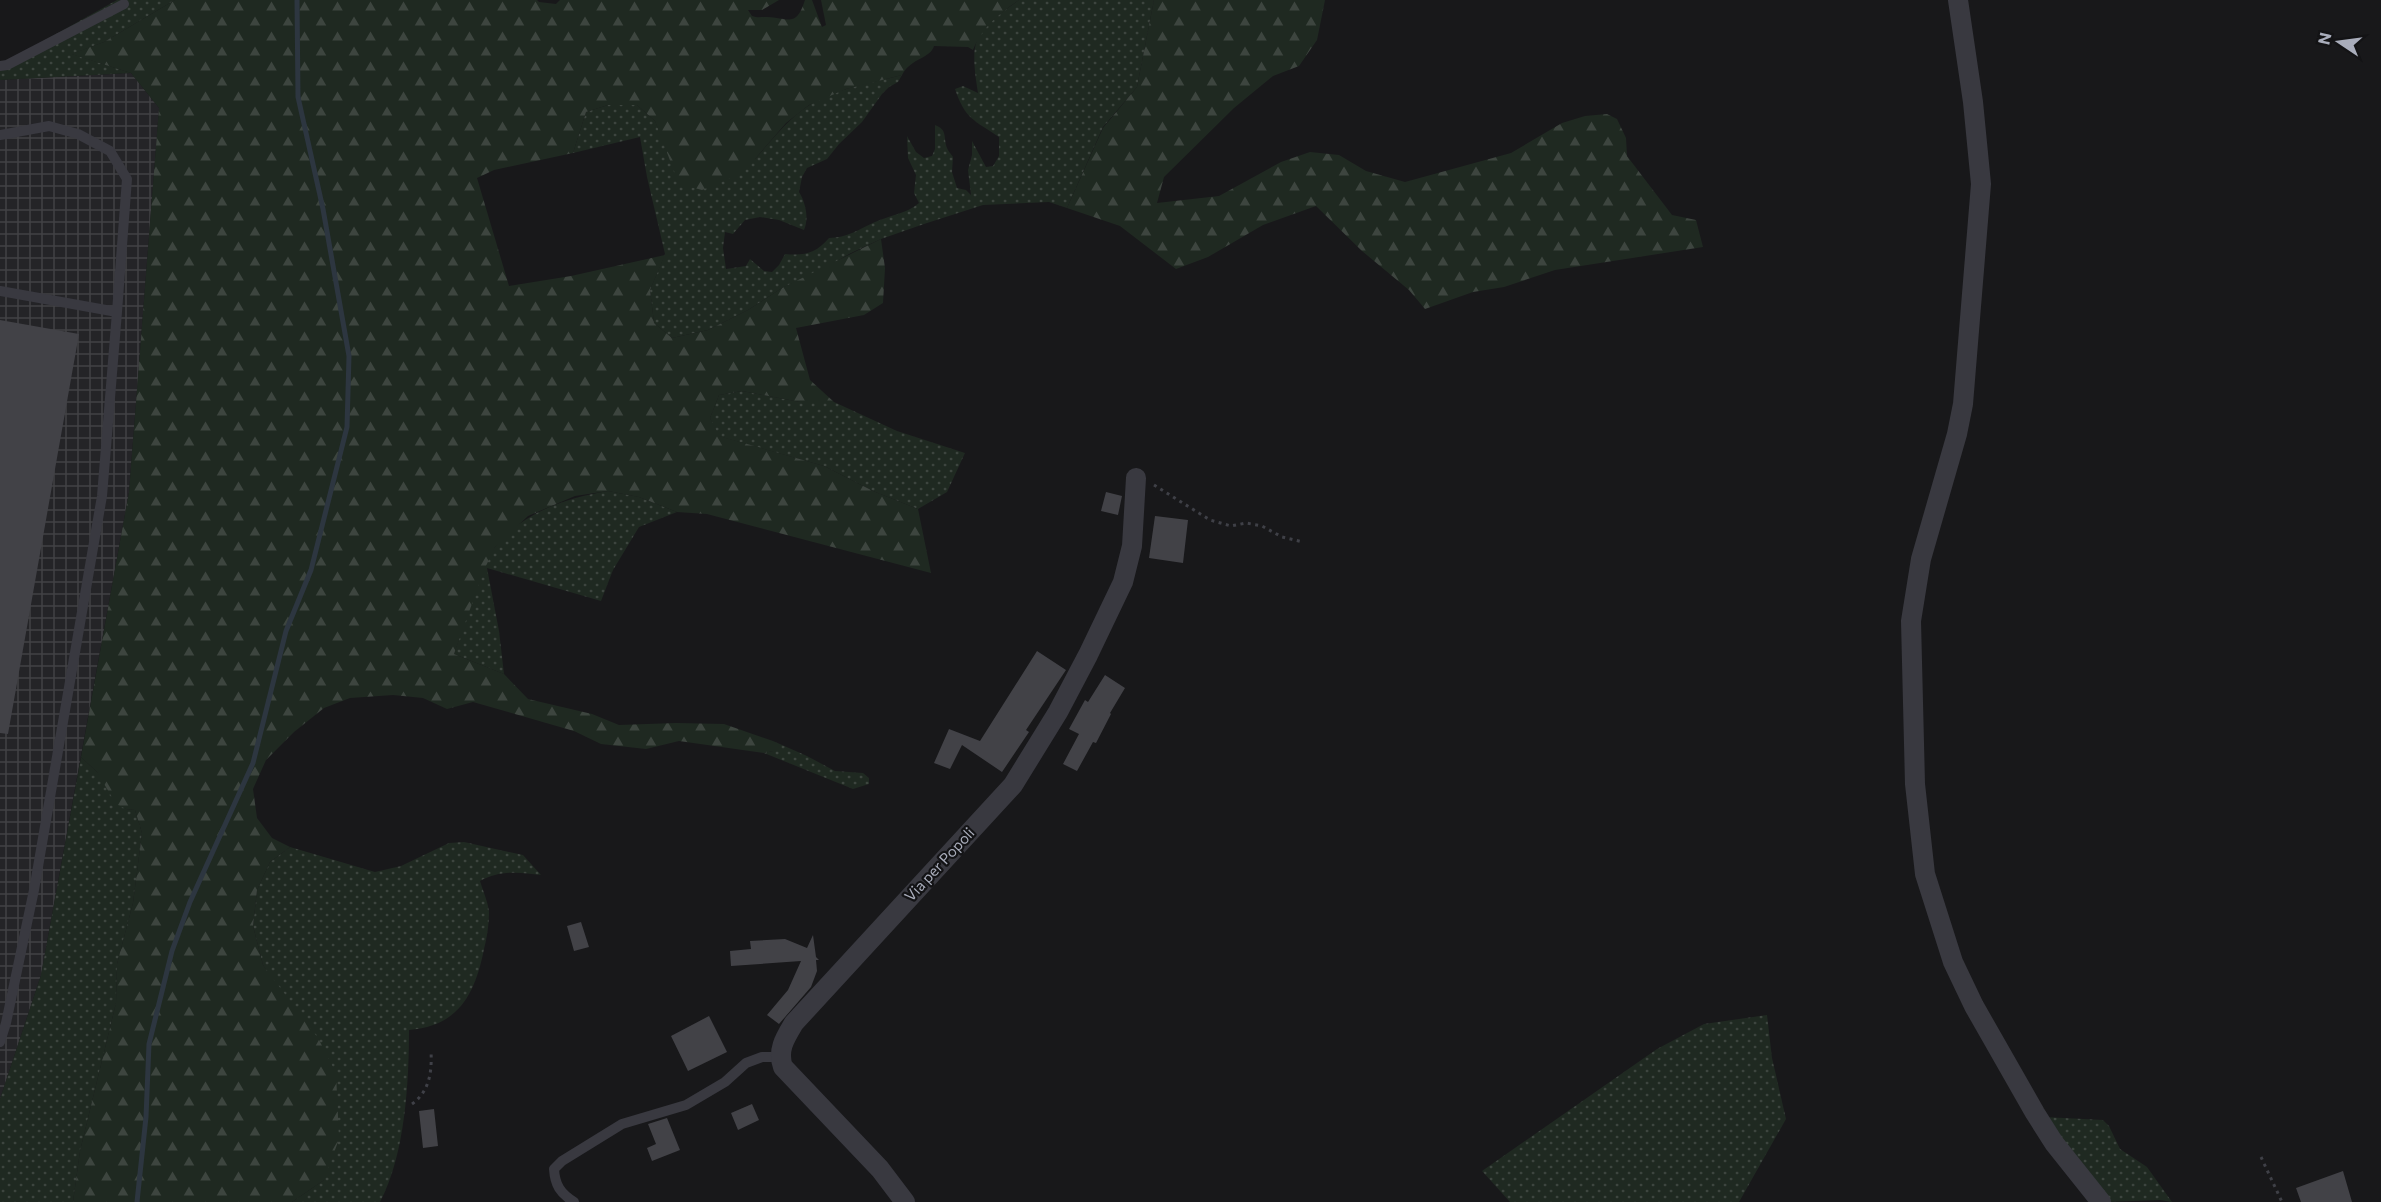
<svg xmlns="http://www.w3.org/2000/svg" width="2381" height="1202" font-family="Commissioner,sans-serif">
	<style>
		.industrial { fill: url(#industrial-grid) }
		.grass { fill: url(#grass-dots) }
		.forest { fill: url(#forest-firs) }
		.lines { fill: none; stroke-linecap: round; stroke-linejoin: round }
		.stream { stroke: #2d3640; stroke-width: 5 }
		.building { fill: #424247 }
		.path { stroke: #3f4047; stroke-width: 3; stroke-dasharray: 3 4.5; stroke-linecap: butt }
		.service { stroke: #393940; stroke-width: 10 }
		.minor { stroke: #393940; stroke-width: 20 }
		.labels { text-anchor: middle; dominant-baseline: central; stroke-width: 4.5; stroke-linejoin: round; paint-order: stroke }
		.street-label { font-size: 15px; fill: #a9adbb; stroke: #131315 }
	</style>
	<defs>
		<pattern id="industrial-grid" width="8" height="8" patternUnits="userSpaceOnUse" patternTransform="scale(1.5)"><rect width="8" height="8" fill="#242427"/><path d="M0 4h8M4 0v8" fill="none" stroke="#414144"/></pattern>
		<pattern id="grass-dots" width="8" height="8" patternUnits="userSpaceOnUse" patternTransform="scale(1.5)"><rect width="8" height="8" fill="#1f2921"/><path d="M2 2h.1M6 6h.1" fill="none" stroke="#3d453f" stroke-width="1.8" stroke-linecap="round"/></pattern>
		<pattern id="forest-firs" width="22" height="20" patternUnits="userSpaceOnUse" patternTransform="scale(1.5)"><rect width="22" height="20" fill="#1f2921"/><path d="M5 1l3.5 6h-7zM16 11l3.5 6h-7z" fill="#3d453f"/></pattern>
	</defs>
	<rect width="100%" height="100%" fill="#18181a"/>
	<!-- industrial -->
	<path class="industrial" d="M131,73L159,108L129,492L41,975L0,1099V80Z"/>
	<!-- grass -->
	<path class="grass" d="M117,0H175L104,42L72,54L131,73L0,80V62H6Z
		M1019,0H1154L1137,87L1103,127L1067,208L1049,202L983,205L924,224L881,239L851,253L818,272L782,288L748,310L708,330L672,338L654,323L650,290L665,254L647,177L640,137L573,153L586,112L608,105H637L655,121L667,149L755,159C772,140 787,120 808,106C836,88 871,83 902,75L898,82L889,87L882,94L862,122L839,144L827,159L807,168L802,177L799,192C806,203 809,219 804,230L779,220L760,217L745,220L733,234L725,232L723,248L726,269L746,266L750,259L764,271L772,272L779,265L785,254C805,256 816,253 829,238C847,238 859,229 875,222C890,215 906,214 919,203L914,193L916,175L908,158L907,136L916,152L924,158L932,156L935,149V125C948,130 943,137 947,148C948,151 951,154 953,157L952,172L957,188L966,190L971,195L968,170L972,155V141L986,167L993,166L999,156V137C974,120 965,119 955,89L963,86L978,93C969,37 974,32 1019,0Z
		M742,391L800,402H834L897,431L965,453L947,492L918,509L873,491L824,466L718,436L710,418L719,395Z
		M608,491L639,497L677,512L639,527L613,570L601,601L487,568L499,631L504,674L454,654C464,627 479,567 495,547C523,512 566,498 608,491Z
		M773,741L807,756L835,771L863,773L869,778V784L853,789L764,753L773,751Z
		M81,757L97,772L126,809L135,810L142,833L133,903L117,964L116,1003L80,1151L73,1202H0V1099L41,975Z
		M464,842L523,855L541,875C519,872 500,870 480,881C483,891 488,902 489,912C489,924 487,938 484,949C475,994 459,1026 409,1030C409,1083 405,1155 380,1202H292L324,1180L283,995L263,965L253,926L257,890L270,862L290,847L375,872L401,866L449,843Z
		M1767,1015L1772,1058L1786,1119L1739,1202H1510L1482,1171L1657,1049L1704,1024Z
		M2044,1117L2103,1120L2109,1126L2120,1149L2147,1167L2172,1202L2160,1200L2106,1202Z"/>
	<!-- forest -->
	<path class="forest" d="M175,0H537L539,2L556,4L560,0H779L762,10H748L752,16C757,18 761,17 767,17C789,18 796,28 805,0H812L822,27L826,25L821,0H1019C999,14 983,26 973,50L968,47L934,46C930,59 912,57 902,75L846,89L809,105L786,123L755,159L733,177L702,190L679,184L655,121L637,105H608L586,112L573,153L494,170L477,178L509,286L571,276L665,255L650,290L654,323L672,338L708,330L748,310L782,288L881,239L885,268L883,303L864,315L796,328L810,380L834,402H800L742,391L719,395L710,418L719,436L824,466L873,491L918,509L931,573L707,514L677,512L639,497L608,491L575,496L528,516L495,547L484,570L454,654L504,674L528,699L592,714L619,725L676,723L724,724L773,741V751L764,753L679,741L646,749L601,744L574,731L473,702L447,709L423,698L393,695L350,698L324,708L294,732L266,760L253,789L257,818L272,838L290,847L270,862L257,890L253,926L263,965L318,1038L336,1073L339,1139L324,1180L292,1202H73L80,1151L116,1003L117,964L133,903L142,833L135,810L126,809L116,804L97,772L81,757L129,492L159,108L131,73L71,54L104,42Z
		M1154,0H1325L1317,40L1299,66L1273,76L1234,108L1164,177L1157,203L1219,196L1281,162L1310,152L1339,155L1366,171L1405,182L1511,153L1562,123L1585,116L1607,114L1617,119L1626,138L1627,156L1672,215L1696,220L1703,247L1555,270L1504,287L1473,292L1425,309L1409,290L1362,251L1316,206L1263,225L1208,257L1176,269L1120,226L1067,208L1103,128L1137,87Z"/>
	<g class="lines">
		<!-- stream -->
		<path class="stream" d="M137,1202L146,1117L149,1044L172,951L190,902L253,763L286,631L311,570L347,427L349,356L323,209L298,97L297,0"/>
	</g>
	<!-- building -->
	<path class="building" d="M0,320L79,334L8,734L0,733Z
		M1106,492L1122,496L1118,515L1101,511Z
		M1155,516L1188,520L1183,563L1149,558Z
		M1037,651L1066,670L1026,730L1029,732L1002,772L962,745L950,769L934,763L949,729L980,741Z
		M1105,675L1125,688L1110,713L1111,714L1096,743L1093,742L1077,771L1063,764L1079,734L1069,729L1085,700L1088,702Z
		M581,922L589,947L574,951L567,926Z
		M813,935L816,957L819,960H816L817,971L811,987L779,1024L767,1015L788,990L801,961L731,966L730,951L751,949L750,941L785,939L807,948Z
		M709,1016L727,1052L688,1071L671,1036Z
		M752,1104L759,1120L738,1130L731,1113Z
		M434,1109L438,1146L423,1148L419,1111Z
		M667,1118L680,1150L652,1161L647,1148L656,1144L648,1124Z
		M2343,1171L2352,1202H2301L2296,1188Z"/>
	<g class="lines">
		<!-- path -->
		<path class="path" d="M1154,485L1210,520L1231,526L1246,523L1262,526L1282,537L1303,542
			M412,1104C430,1091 432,1071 431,1051
			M2261,1157L2282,1202"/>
		<!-- service -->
		<path class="service" d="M0,66L7,65L124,4
			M0,135L49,126L78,134L110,151L127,179L117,312L0,291
			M0,1042L6,1023L34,890L102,496L117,312
			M574,1202C560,1193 555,1185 554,1169L562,1161L622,1124L686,1105L725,1082L746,1063L762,1057H780"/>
		<!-- minor -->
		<path class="minor" d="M1958,0L1973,102L1981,184L1963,404L1957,434L1921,559L1911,621L1915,784L1925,874L1953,962L1974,1006L2035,1113L2054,1143L2101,1202
			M905,1202L880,1169L783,1067C777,1050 785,1038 794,1023L1013,785L1058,712L1088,655L1123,582L1132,546L1136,478"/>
	</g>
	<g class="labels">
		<!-- street labels -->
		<g class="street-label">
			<text transform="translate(939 864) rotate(-47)">Via per Popoli</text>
		</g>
	</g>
	<!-- north arrow -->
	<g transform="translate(2339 42) rotate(283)" stroke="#131315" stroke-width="4.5" paint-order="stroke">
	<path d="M0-4.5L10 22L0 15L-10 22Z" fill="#a9adbb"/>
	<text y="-9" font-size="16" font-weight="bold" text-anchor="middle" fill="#a9adbb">N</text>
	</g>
</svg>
